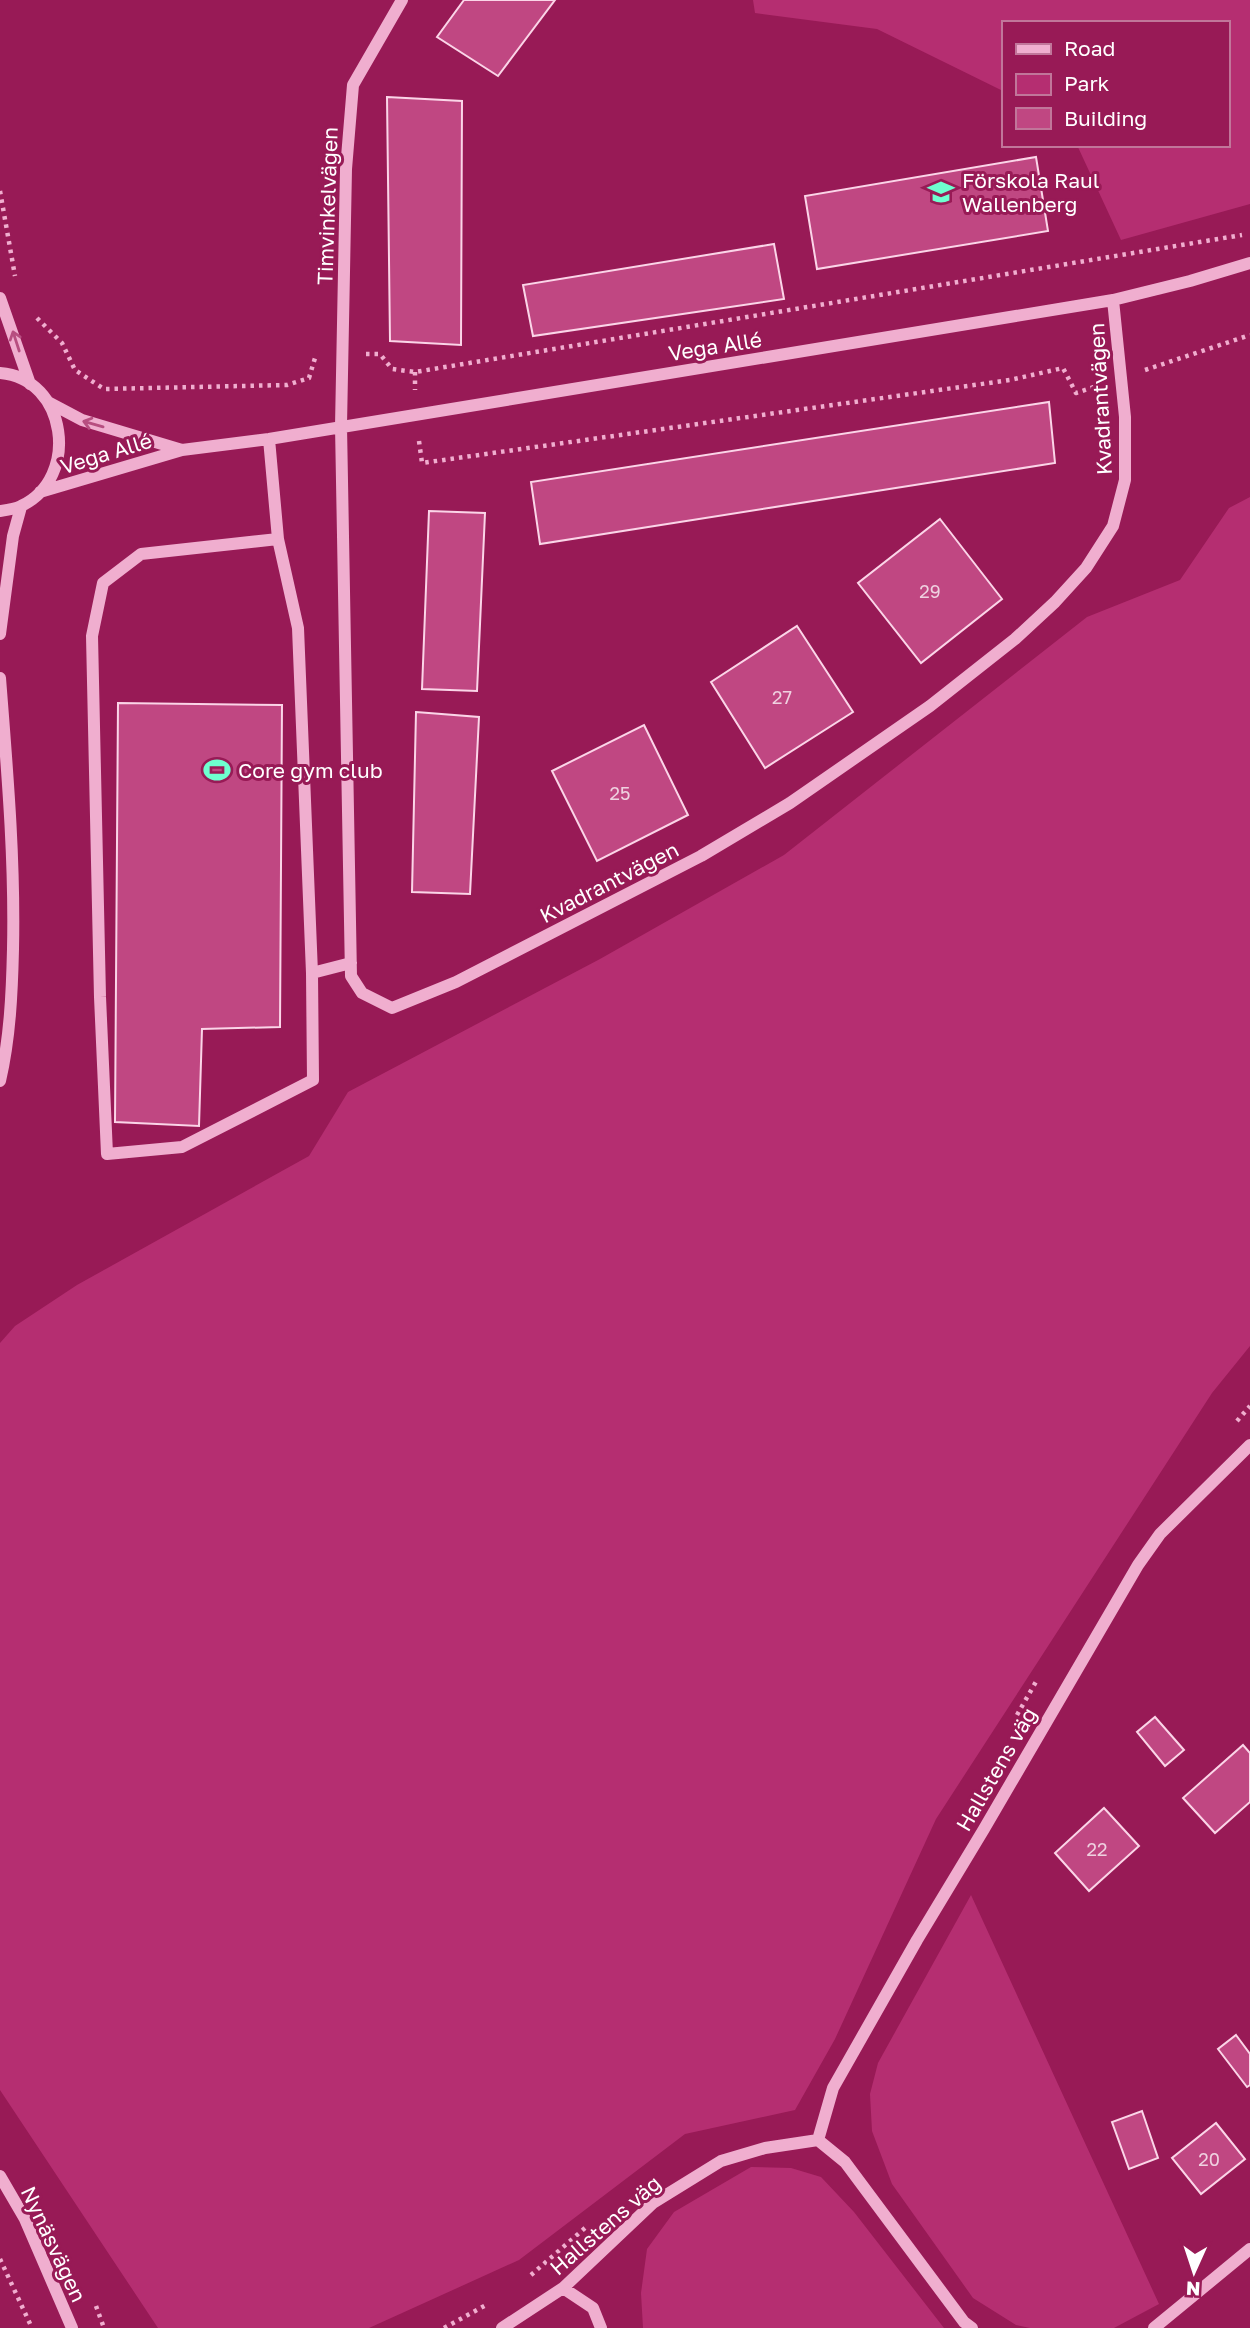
<svg xmlns="http://www.w3.org/2000/svg" width="1250" height="2328" font-family="'Golos Text',sans-serif">
	<style>
		.green { fill: #b52e71 }
		.building { fill: #c04782; stroke: #fbd5e8; stroke-width: 2 }
		.lines { fill: none; stroke-linecap: round; stroke-linejoin: round }
		.path { stroke: #f0aecf; stroke-width: 4.5; stroke-dasharray: 3.5 5; stroke-linecap: butt }
		.minor { stroke: #f0aecf; stroke-width: 12 }
		.oneway { stroke: #b74e80 }
		.labels { text-anchor: middle; dominant-baseline: central; stroke-width: 6; stroke-linejoin: round; paint-order: stroke }
		.number-label { font-size: 18px; fill: #efd1e0 }
		.poi-label { font-size: 21px; fill: #fff; stroke: #981a56; text-anchor: start }
		.street-label { font-size: 21px; fill: #fff; stroke: #981a56 }
	</style>
	<rect width="100%" height="100%" fill="#981a56"/>
	<!-- green -->
	<path class="green" d="M753,0H1250V204L1121,240L1077,145H1227V23H1003V91L877,29L755,13Z
		M1250,497V1346L1212,1393L936,1819L835,2039L795,2110L685,2134L519,2260L369,2328H158L0,2090V1343L15,1326L77,1285L309,1156L348,1092L600,959L784,855L1087,617L1180,580L1229,508Z
		M971,1895L1159,2304L1114,2328H1030L1016,2325L973,2298L892,2184L872,2131L870,2094L878,2063Z
		M751,2167L791,2168L821,2177L854,2212L944,2328H643L641,2293L647,2249L674,2212Z"/>
	<!-- building -->
	<path class="building" d="M464,0H555L498,76L437,37Z
		M387,97L462,101L461,345L390,341Z
		M1036,157L1048,231L817,269L805,196Z
		M774,244L784,299L533,336L523,285Z
		M1049,402L1055,463L540,544L531,482Z
		M429,511L485,513L477,691L422,689Z
		M940,519L1002,599L921,663L858,583Z
		M797,626L853,712L765,768L711,682Z
		M118,703L282,705L280,1027L202,1029L199,1126L115,1122Z
		M416,712L479,717L470,894L412,892Z
		M644,725L688,815L597,861L552,771Z
		M1155,1717L1184,1750L1165,1766L1137,1732Z
		M1243,1745L1250,1753V1802L1215,1833L1183,1798Z
		M1104,1808L1139,1846L1089,1891L1055,1853Z
		M1236,2035L1250,2054V2085L1247,2087L1218,2049Z
		M1142,2111L1158,2158L1129,2169L1112,2122Z
		M1216,2123L1245,2159L1201,2194L1172,2158Z"/>
	<g class="lines">
		<!-- path -->
		<path class="path" d="M0,191L15,276
			M37,318L62,343L75,370L104,389L287,385L309,378L315,358
			M366,354H380L392,369L415,372L1242,235
			M1145,370L1250,335
			M415,372V390
			M419,441L422,463L1010,380L1063,368L1076,393L1097,386
			M1237,1421L1250,1406
			M1017,1715L1037,1680
			M0,2259L32,2328
			M531,2275L585,2228
			M96,2306L104,2328
			M444,2328L486,2305"/>
		<!-- minor -->
		<path class="minor" d="M402,0L353,85L346,169L341,426L351,976L362,993L392,1008L456,982L701,856L790,803L930,706L1015,639L1055,602L1086,568L1113,526L1125,480V417L1113,300
			M0,298L30,384
			M0,373C67,378 81,478 21,506C15,509 7,510 0,511
			M48,402L82,420L182,450
			M269,439L278,539L141,554L103,583L92,636L100,997L107,1154L182,1147L313,1080L312,973L351,963
			M40,492L182,450L269,439L1113,300L1190,281L1250,263
			M278,539L298,628L312,973
			M0,634L13,536L21,507
			M0,678C7,768 15,859 13,949C12,993 10,1038 0,1081
			M818,2140L845,2162L964,2322L972,2328
			M0,2176L25,2219L72,2328
			M563,2288L593,2308L601,2328
			M502,2328L563,2288L653,2203L721,2161L765,2148L818,2140L833,2088L917,1940L984,1829L1138,1565L1160,1534L1250,1445
			M1154,2328L1250,2249"/>
	</g>
	<!-- one-way arrows -->
	<defs><path id="oneway-shaft" d="M-6 0H5M1.5-3L5.5 0L1.5 3" fill="none" stroke-width="1.6" stroke-linecap="round" stroke-linejoin="round" transform="scale(1.75)"/></defs>
	<g class="oneway">
		<use href="#oneway-shaft" transform="translate(16 341) rotate(-108)"/>
		<use href="#oneway-shaft" transform="translate(93 424) rotate(-164)"/>
	</g>
	<!-- icons -->
	<defs>
		<g id="school-bare" transform="scale(2.1)"><path d="M0-5L7-2L0 1L-7-2ZM-4 1L0 2.5L4 1V4Q0 6-4 4Z" fill="#6effcf" stroke="#981a56" stroke-width="2.5" paint-order="stroke"/></g>
		<g id="stadium-bare" transform="scale(2.1)"><path d="M0-5a6.5 5 0 1 0 0 10a6.5 5 0 1 0 0-10ZM-3.5-1.8h7v3.6h-7Z" fill="#6effcf" stroke="#981a56" stroke-width="2.5" paint-order="stroke"/></g>
	</defs>
	<g fill-rule="evenodd">
		<use href="#school-bare" x="941" y="192"/>
		<use href="#stadium-bare" x="217" y="770"/>
	</g>
	<g class="labels">
		<!-- number labels -->
		<g class="number-label">
			<text x="930" y="591">29</text>
			<text x="782" y="697">27</text>
			<text x="620" y="793">25</text>
			<text x="1097" y="1849">22</text>
			<text x="1209" y="2159">20</text>
		</g>
		<!-- poi labels -->
		<g class="poi-label">
			<text x="962" y="180">Förskola Raul<tspan x="962" dy="24">Wallenberg</tspan></text>
			<text x="238" y="770">Core gym club</text>
		</g>
		<!-- street labels -->
		<g class="street-label">
			<text transform="translate(327 206) rotate(-88)">Timvinkelvägen</text>
			<text transform="translate(715 346) rotate(-9)">Vega Allé</text>
			<text transform="translate(1100 399) rotate(-93)">Kvadrantvägen</text>
			<text transform="translate(106 453) rotate(-17)">Vega Allé</text>
			<text transform="translate(609 882) rotate(-27)">Kvadrantvägen</text>
			<text transform="translate(996 1769) rotate(-60)">Hallstens väg</text>
			<text transform="translate(605 2225) rotate(-41)">Hallstens väg</text>
			<text transform="translate(54 2244) rotate(65)">Nynäsvägen</text>
		</g>
	</g>
	<!-- legend -->
	<rect x="1002" y="21" width="228" height="126" fill="#981a56" stroke="#c1769a" stroke-width="2"/>
	<rect x="1016" y="44" width="35" height="10" fill="#f0aecf" stroke="#c1769a" stroke-width="2"/>
	<text x="1064" y="56" font-size="21" fill="#ffffff">Road</text>
	<rect x="1016" y="74" width="35" height="21" fill="#b52e71" stroke="#c1769a" stroke-width="2"/>
	<text x="1064" y="91" font-size="21" fill="#ffffff">Park</text>
	<rect x="1016" y="108" width="35" height="21" fill="#c04782" stroke="#c1769a" stroke-width="2"/>
	<text x="1064" y="126" font-size="21" fill="#ffffff">Building</text>
	<!-- north arrow -->
	<g transform="translate(1194 2272) rotate(183)" stroke="#981a56" stroke-width="5" paint-order="stroke">
	<path d="M0-5L12 26L0 18L-12 26Z" fill="#ffffff"/>
	<text y="-10" font-size="19" font-weight="bold" text-anchor="middle" fill="#ffffff">N</text>
	</g>
</svg>
